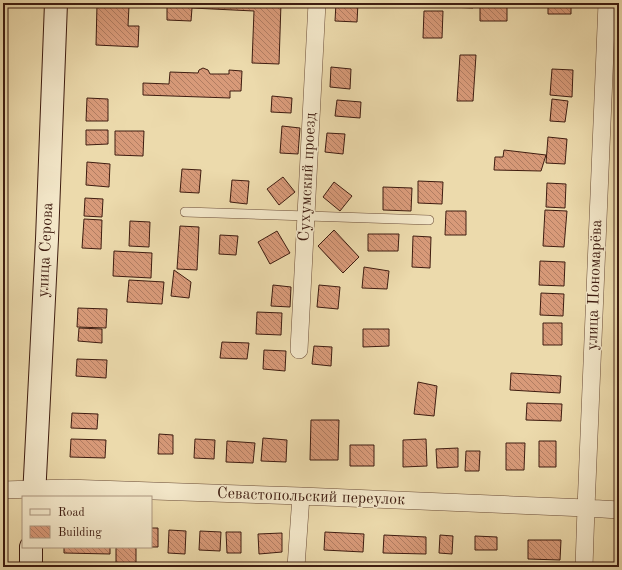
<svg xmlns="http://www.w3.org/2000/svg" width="622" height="570" font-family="'Old Standard TT',serif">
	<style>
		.building { fill: url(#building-back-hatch); stroke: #3e1c10 }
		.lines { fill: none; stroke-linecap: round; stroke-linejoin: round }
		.lane-casing { stroke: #6a4c37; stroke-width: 10 }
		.street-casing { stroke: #6a4c37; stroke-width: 18 }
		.secondary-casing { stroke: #3e1c10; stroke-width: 24 }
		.lane { stroke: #f3e7c9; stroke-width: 9 }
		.street { stroke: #f3e7c9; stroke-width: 17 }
		.secondary { stroke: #f3e7c9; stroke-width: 22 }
		.labels { text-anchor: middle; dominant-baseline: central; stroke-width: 3; stroke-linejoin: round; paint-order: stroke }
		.street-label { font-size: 16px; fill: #3e1c10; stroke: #f3e7c9 }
	</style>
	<defs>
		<pattern id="building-back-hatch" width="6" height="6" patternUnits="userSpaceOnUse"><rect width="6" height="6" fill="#d89a79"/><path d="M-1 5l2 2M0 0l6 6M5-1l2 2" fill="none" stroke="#b17d62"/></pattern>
	</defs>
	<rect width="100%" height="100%" fill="#ecdaac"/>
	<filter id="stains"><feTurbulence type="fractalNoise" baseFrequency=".005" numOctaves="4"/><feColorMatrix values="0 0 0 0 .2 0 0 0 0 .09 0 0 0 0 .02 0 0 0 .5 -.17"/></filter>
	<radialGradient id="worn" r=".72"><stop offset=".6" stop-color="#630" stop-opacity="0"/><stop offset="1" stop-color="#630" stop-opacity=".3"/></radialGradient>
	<!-- building -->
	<path class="building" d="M89,3H281L279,64L252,63L254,11L192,8L191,21L167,20V7L129,6L128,26H139L138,47L96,45L97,5H89Z
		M336,3H358L357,22L335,21Z
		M450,3H473V8L450,7Z
		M480,3H507V21H480Z
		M548,3H571V14H548Z
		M424,11H443L442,38H423Z
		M460,55H476L473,101H457Z
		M331,67L351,69L350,89L330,87Z
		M203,68L208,70L210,74H229V70L242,71L241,91H230V98L143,95V83L169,84L170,72L198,73L199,70Z
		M552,69L573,70L572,97L550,95Z
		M272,96L292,98L291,113L271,112Z
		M87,98L108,99V121H86Z
		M552,99L568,101L565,122L550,121Z
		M337,100L361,102L360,118L335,116Z
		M282,126L300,128L298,154L280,153Z
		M86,130H108V144L86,145Z
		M115,131H144L143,156L115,155Z
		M327,133L345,134L343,154L325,152Z
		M548,137L567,139L565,164L546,163Z
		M504,150L546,155L541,171L494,170L495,157H503Z
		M87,162L110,164L109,187L86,185Z
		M182,169L201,170L199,193L180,192Z
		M283,177L295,192L279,205L267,189Z
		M232,180L249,181L247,204L230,202Z
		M418,181L443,182L442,204L418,203Z
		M334,182L352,196L340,211L323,197Z
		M547,183L566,184L565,208L546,207Z
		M383,187L412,188L411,211L383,210Z
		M85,198L103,199L102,217L84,216Z
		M545,210L567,211L564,247L543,246Z
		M446,211H466V235H445Z
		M84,219L102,220L101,249L82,248Z
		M130,221L150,222L149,247L129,246Z
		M180,226L199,227L197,270L177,269Z
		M334,230L359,257L343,273L318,246Z
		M277,231L290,253L270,264L258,242Z
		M368,234H399L398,251H368Z
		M220,235L238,236L236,255L219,254Z
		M413,236L431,237L430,268L412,267Z
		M114,251L152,253L151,278L113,276Z
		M540,261L565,262L564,286L539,285Z
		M364,267L389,271L387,289L362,288Z
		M174,270L191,282L189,298L171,296Z
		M129,280L164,282L162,304L127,302Z
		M273,285L291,287L290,307L271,306Z
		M319,285L340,287L338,309L317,307Z
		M541,293L564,294L563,316L540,315Z
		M78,308L107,309L106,328L77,327Z
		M257,312L282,313L281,335L256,334Z
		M543,323H562V345H543Z
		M79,328L102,329V343L78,341Z
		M363,329H389V346L363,347Z
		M222,342L249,343L247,359L220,358Z
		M314,346L332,347L331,366L312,364Z
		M264,350L286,351L285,371L263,369Z
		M77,359L107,360L106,378L76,376Z
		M511,373L561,376L560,393L510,390Z
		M418,382L437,386L434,416L414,414Z
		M527,403L562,404L561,421L526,420Z
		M72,413L98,414L97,429L71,428Z
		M311,420H339L338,460H310Z
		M159,434L173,435V454H158Z
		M263,438L287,440L286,462L261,461Z
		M71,439L106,440L105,458L70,457Z
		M195,439L215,440L214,459L194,458Z
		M426,439L427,466L403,467V440Z
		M227,441L255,443L253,463L226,462Z
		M539,441H556V467H539Z
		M506,443H525L524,470H506Z
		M350,445H374V466H350Z
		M458,448V467L437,468L436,449Z
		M466,451H480L479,471H465Z
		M151,528H158V547H151Z
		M169,530L186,531L185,554L168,553Z
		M200,531L221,532L220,551L199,550Z
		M226,532H241V553H227Z
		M325,532L364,534L363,552L324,550Z
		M282,533V552L259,554L258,534Z
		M384,535L426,537V554L383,553Z
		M440,535L453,536L452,554L439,553Z
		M475,536L497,537V550H475Z
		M528,540H561L560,560L528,559Z
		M64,547H110V554L64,553Z
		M116,547H136V567H116Z"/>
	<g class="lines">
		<!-- lane casing -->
		<g class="lane-casing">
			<path id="lane" d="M185,212L429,220"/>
		</g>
		<!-- street casing -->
		<g class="street-casing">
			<path id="street" d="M299,350L317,3
				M3,490L66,488L301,496L586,508L619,510
				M296,567L301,496
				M584,567L586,508L607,3"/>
		</g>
		<!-- secondary casing -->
		<g class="secondary-casing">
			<path id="secondary" d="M34,497L47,239L56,3
				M31,567V547"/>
		</g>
		<!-- lane -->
		<use href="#lane" class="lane"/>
		<!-- street -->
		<use href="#street" class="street"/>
		<!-- secondary -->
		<use href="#secondary" class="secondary"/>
	</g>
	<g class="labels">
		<!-- street labels -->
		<g class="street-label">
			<text transform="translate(308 177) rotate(-87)">Сухумский проезд</text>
			<text transform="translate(46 250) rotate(-87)">улица Серова</text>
			<text transform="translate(595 285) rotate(-88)">улица Пономарёва</text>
			<text transform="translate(311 497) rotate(2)">Севастопольский переулок</text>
		</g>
	</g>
	<!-- margin -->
	<rect width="622" height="570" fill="none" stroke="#ecdaac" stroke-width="16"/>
	<rect x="4" y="4" width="614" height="562" fill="none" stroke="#3e1c10" stroke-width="2"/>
	<rect x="8" y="8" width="606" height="554" fill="none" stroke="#3e1c10"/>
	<!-- legend -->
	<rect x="22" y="496" width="130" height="52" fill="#f3e7c9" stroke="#ab967f"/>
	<rect x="30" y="509" width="20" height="6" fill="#f3e7c9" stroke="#ab967f"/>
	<text x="58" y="516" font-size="12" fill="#3e1c10">Road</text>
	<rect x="30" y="526" width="20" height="12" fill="url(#building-back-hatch)" stroke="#ab967f"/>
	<text x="58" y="536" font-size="12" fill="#3e1c10">Building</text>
	<rect width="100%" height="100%" filter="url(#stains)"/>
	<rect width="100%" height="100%" fill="url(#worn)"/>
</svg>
